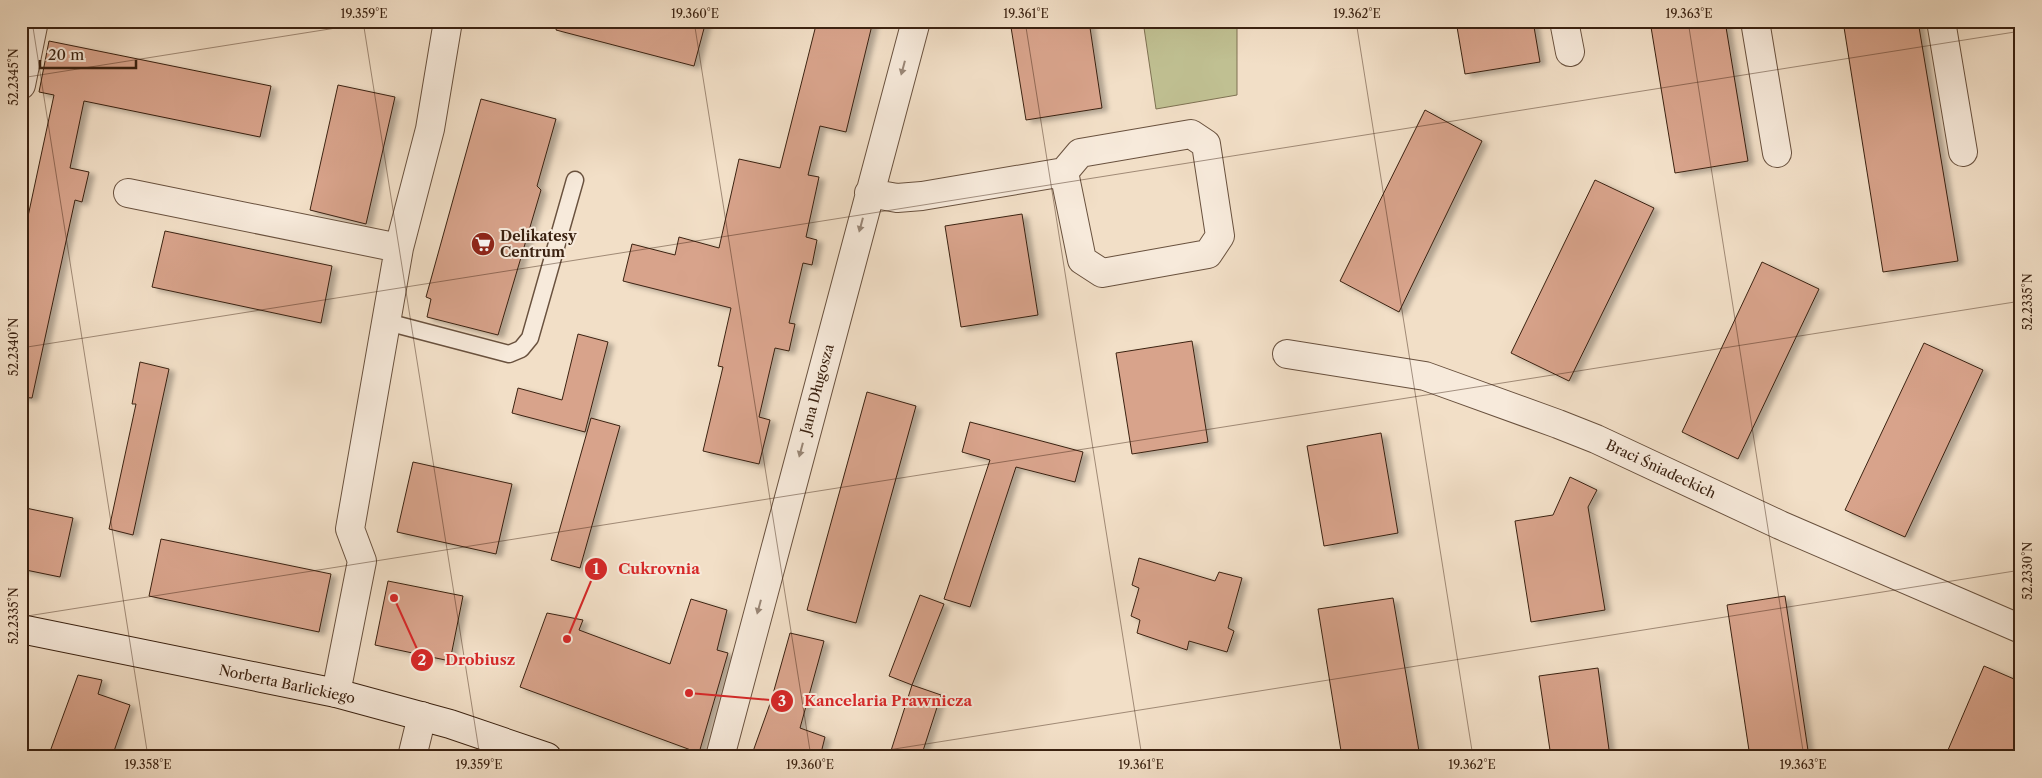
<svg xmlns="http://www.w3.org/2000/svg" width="2042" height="778" font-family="'Libre Caslon Text',serif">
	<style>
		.green { fill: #c0c092; stroke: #7e7152 }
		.building { fill: #d8a38b; stroke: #3b2211; filter: url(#shadow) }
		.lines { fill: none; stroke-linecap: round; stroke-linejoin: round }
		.lane-casing { stroke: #69513e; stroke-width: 19 }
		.street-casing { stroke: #69513e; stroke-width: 30 }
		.secondary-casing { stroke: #3b2211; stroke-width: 30 }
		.lane { stroke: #f7eadb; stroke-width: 16 }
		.street { stroke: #f7eadb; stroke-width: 28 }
		.secondary { stroke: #f7eadb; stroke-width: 28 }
		.oneway { fill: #998676 }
		.ticks { fill: none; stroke: #3b2211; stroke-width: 1; stroke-opacity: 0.45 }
		.labels { text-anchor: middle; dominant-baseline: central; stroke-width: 4; stroke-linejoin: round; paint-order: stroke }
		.poi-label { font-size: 14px; font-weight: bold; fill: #3b2211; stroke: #f7eadb; text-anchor: start }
		.street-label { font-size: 14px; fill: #3b2211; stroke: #f7eadb }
		.leader { fill: none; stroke: #d62828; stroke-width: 2 }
		.callout-dot { fill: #d62828; stroke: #f7eadb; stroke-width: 2 }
		.mark-label { font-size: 15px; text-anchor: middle; font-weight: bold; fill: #fff }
		.callout-label { font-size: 15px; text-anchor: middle; font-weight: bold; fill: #d62828; stroke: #f7eadb; stroke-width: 4; stroke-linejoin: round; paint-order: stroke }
		.neatline { fill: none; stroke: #3b2211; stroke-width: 2 }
		.ticks-label { font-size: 12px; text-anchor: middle; fill: #3b2211 }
	</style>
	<defs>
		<filter id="shadow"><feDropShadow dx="5.5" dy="3" stdDeviation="2.5" flood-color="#0004"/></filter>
	</defs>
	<rect width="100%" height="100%" fill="#f2dfc7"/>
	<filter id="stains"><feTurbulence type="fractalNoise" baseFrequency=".004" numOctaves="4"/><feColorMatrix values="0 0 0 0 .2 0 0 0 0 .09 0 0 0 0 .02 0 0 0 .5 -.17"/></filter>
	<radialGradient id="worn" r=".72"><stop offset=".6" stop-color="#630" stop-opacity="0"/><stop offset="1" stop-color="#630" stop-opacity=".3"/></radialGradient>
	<!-- green -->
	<path class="green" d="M1143,21H1237V95L1156,109Z"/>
	<!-- building -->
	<path class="building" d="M558,21H706L694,66L556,30Z
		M817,21H873L846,132L820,126L808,175L819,177L806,237L817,240L812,265L803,263L789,323L795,324L789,351L775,348L759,417L770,420L759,464L703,451L723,367L718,366L731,308L623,281L632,244L675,255L679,237L719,248L739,159L780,168Z
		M1010,21H1089L1102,108L1026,120Z
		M1456,21H1533L1540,62L1465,74Z
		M1650,21H1725L1748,161L1675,173Z
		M1843,21H1918L1958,261L1883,272Z
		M49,41L271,86L260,137L84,101L70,168L89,172L82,202L75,200L32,398L21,397V219L27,221L54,95L39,92Z
		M338,85L395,97L366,224L310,210Z
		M481,99L556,119L537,186L541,190L498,335L427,317L431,299L426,297Z
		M1425,110L1482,141L1399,312L1340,281Z
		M1595,180L1654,208L1569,381L1511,353Z
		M1022,214L1038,315L961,327L945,226Z
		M165,231L332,266L321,323L152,287Z
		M1762,262L1819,289L1738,459L1682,432Z
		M578,334L608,342L585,432L512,413L518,388L562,400Z
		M1192,341L1208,442L1132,454L1116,353Z
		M1924,343L1983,370L1905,537L1845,510Z
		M140,362L169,369L133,535L109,529L136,404H132Z
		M867,392L916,406L856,623L807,610Z
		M591,418L620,426L580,568L551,560Z
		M970,422L1083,452L1075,482L1016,467L970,607L944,599L990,460L962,452Z
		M1381,433L1398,533L1324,546L1307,446Z
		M413,462L512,484L496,554L397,532Z
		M1570,477L1597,490L1588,507L1605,610L1531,622L1515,521L1553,515Z
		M21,507L73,518L60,577L21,569Z
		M161,539L331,574L319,632L149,596Z
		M1139,558L1215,581L1219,572L1242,578L1228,628L1234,631L1227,652L1189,641L1187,650L1137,633L1140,620L1131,616L1139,588L1132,585Z
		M388,581L463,596L450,661L375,645Z
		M920,595L944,604L912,685L889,676Z
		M1785,596L1809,757H1750L1727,605Z
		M1393,598L1420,757H1342L1318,609Z
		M691,599L727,610L717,650L728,653L699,753L520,687L547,613L583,620L579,630L670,664Z
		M790,633L824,641L800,728L825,737L820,757H751L771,701Z
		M1984,666L2021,682V733L2010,757H1945Z
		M1598,668L1610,757H1551L1539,676Z
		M78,675L102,680L98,694L130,705L112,757H48Z
		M912,685L941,695L921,757H889Z"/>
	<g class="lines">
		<!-- lane casing -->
		<g class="lane-casing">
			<path id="lane" d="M387,322L509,354L521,349L530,338L575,180"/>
		</g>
		<!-- street casing -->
		<g class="street-casing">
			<path id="street" d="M1564,21L1570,52
				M1755,21L1777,153
				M1941,21L1963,152
				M21,85L34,21
				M128,193L399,248
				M869,193L897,198L922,196L1064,172L1082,260L1102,273L1208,254L1220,236L1206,144L1191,134L1080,153L1064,172
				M1287,354L1425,376L1558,424L1596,439L1780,525L2021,629
				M336,693L362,561L350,529L399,248L430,129L448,21
				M412,757L422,716
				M720,757L916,21"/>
		</g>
		<!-- secondary casing -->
		<g class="secondary-casing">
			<path id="secondary" d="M21,629L336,693L450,724L547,757"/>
		</g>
		<!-- lane -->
		<use href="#lane" class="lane"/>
		<!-- street -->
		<use href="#street" class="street"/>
		<!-- secondary -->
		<use href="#secondary" class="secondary"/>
	</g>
	<!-- one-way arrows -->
	<defs><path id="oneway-solid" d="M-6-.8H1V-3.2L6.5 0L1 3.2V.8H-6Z" transform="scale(1.25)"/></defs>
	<g class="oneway">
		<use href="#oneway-solid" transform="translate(903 68) rotate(105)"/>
		<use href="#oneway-solid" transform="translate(861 225) rotate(105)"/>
		<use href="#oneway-solid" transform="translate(801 450) rotate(105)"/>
		<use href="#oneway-solid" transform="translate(759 607) rotate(105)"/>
	</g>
	<!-- ticks -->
	<path class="ticks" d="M32,21L148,757M363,21L480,757M694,21L811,757M1025,21L1142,757M1356,21L1473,757M1688,21L1804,757M2019,21L2021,34M21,78L380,21M21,348L2021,31M21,617L2021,301M844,757L2021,570"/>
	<!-- icons -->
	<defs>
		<g id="supermarket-disc" transform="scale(1.25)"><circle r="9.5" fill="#8f2418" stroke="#f7eadb"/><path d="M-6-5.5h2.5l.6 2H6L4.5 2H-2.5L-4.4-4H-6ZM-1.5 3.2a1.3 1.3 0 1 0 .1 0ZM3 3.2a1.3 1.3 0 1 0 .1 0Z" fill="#fff"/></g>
	</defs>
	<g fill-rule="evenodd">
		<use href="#supermarket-disc" x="483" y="244"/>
	</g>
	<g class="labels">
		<!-- poi labels -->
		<g class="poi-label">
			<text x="500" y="236">Delikatesy<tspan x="500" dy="16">Centrum</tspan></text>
		</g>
		<!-- street labels -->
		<g class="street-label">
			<text transform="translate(817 389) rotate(-75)">Jana Długosza</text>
			<text transform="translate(1661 469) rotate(25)">Braci Śniadeckich</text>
			<text transform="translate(287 684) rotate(12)">Norberta Barlickiego</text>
		</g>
	</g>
	<!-- callouts -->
	<path class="leader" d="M567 639L596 569M394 598L422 660M689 693L782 701"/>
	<g class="callout-dot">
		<circle cx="567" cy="639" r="5"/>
		<circle cx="394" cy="598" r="5"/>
		<circle cx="689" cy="693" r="5"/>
		<circle cx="596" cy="569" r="12"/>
		<circle cx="422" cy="660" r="12"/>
		<circle cx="782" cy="701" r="12"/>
	</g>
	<g class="mark-label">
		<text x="596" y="574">1</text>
		<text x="422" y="665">2</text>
		<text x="782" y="706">3</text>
	</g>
	<g class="callout-label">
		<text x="659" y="574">Cukrovnia</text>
		<text x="480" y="665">Drobiusz</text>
		<text x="888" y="706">Kancelaria Prawnicza</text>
	</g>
	<!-- margin -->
	<rect width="2042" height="778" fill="none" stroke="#f2dfc7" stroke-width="55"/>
	<!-- scale -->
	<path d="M40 60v8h96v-8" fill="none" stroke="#3b2211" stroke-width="2.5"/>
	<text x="48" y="60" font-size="15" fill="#3b2211" stroke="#f7eadb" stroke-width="4" paint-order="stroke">20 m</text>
	<rect x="28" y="28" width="1986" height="722" class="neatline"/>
	<g class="ticks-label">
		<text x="364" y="18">19.359°E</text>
		<text x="695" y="18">19.360°E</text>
		<text x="1026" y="18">19.361°E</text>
		<text x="1357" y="18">19.362°E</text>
		<text x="1689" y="18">19.363°E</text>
		<text transform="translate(14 77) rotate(-90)" y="4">52.2345°N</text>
		<text transform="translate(2028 302) rotate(-90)" y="4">52.2335°N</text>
		<text transform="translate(14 347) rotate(-90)" y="4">52.2340°N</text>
		<text transform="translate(2028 571) rotate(-90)" y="4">52.2330°N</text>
		<text transform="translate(14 616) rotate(-90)" y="4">52.2335°N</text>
		<text x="148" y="769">19.358°E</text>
		<text x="479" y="769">19.359°E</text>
		<text x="810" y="769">19.360°E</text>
		<text x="1141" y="769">19.361°E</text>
		<text x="1472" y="769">19.362°E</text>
		<text x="1803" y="769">19.363°E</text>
	</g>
	<rect width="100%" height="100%" filter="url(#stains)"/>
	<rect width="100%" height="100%" fill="url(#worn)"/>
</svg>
